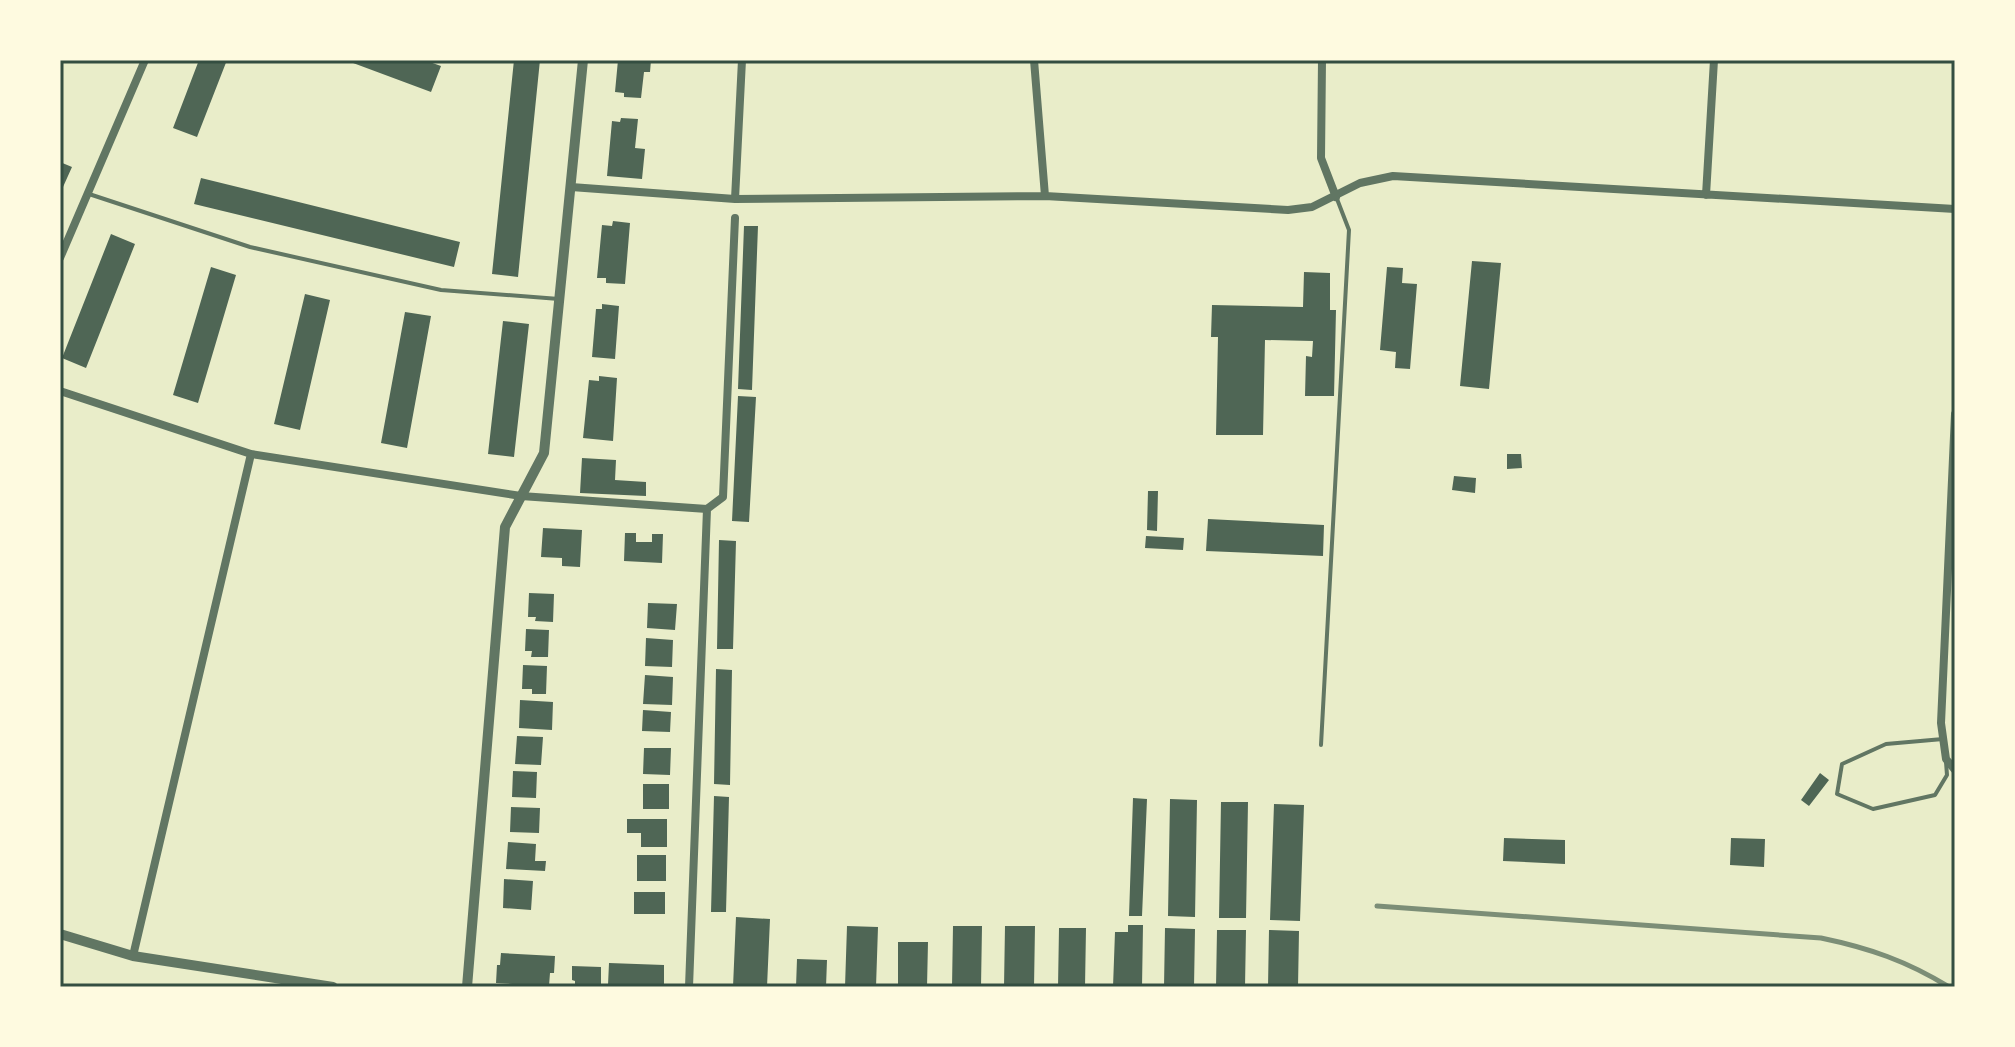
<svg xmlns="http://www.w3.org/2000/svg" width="2015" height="1047" font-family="Karla,sans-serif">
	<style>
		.building { fill: #4f6655 }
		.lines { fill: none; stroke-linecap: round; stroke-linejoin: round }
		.service { stroke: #617663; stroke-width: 4 }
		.minor { stroke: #617663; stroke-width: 8 }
		.tertiary { stroke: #617663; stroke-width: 10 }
		.rail { stroke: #7c8e77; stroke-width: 5 }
		.neatline { fill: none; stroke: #344e41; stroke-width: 3 }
	</style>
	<rect width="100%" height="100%" fill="#e9edc9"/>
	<!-- building -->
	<path class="building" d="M199,60H227L197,137L173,128Z
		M345,60H424L441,66L431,92Z
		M514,60H540L518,277L492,274Z
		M618,60H651L650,72H644L641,98L624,97V93L615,92Z
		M621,118L638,119L635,148L645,149L642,179L607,176L612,121L620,122Z
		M60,162L72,167L63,187L60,186Z
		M201,178L460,242L454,267L194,204Z
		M613,221L630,223L625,284L606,283V278H597L602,225L612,226Z
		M744,226H758L752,390L738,389Z
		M111,234L135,244L86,368L62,358Z
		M1472,261L1501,263L1489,389L1460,386Z
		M211,267L236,275L198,403L173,395Z
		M1387,267L1403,268L1402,283L1417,284L1410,369L1395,368L1396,352L1380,350Z
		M1304,272L1330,273V310H1336L1334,396H1305L1306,356L1312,357L1313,341L1265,340L1263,435H1216L1218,337H1211L1212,305L1303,307Z
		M305,294L330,300L300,430L274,424Z
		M602,304L619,306L615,359L592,357L596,309H602Z
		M405,312L431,316L407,448L381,443Z
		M503,321L529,324L514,457L488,454Z
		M599,376L617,378L613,441L583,438L589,380L599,381Z
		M738,396L756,397L749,522L732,521Z
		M1507,454H1521L1522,468L1507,469Z
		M582,458L616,460L615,480L646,482V496L580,493Z
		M1454,476L1476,478L1475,493L1452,490Z
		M1148,491H1158L1157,531L1147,530Z
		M1208,519L1324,525L1323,556L1206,551Z
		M543,528L582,530L580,567L562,566V558L541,557Z
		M625,533H636V542H652V534H663L662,563L624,561Z
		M1146,536L1184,538L1183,550L1145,548Z
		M719,540L736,541L733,649H717Z
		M529,593L554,594L553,622L535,621L536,617H528Z
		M648,603L677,604L675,630L647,628Z
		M526,629L549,630L548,657H531L532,651H525Z
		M646,638L673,640L672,667L645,666Z
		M523,665L547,666L546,694H532V689H522Z
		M716,669L732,670L730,785L714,784Z
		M645,675L673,677L672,705L643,704Z
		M520,700L553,702L552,730L519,728Z
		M643,710L671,712L670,732L642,731Z
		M517,736L543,737L541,765L515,764Z
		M644,748H671L670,775L643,774Z
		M513,771L537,772L536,798L512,797Z
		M1820,773L1829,780L1809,806L1801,800Z
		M643,784H669V809H643Z
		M714,796L729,797L726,912H711Z
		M1133,798L1147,799L1142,916H1129Z
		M1170,799L1197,800L1195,917L1168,916Z
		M1221,802H1248L1246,918H1219Z
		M1274,804L1304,805L1300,921L1270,920Z
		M511,807L540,808L539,833L510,832Z
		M627,819H667V847H641V833H627Z
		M1504,838L1565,840V864L1503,861Z
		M1731,838L1765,839L1764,867L1730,865Z
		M508,842L536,844L535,861H546L545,871L506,869Z
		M637,855H666V881H637Z
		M504,879L533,881L531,910L503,908Z
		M634,892H665V914H634Z
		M736,917L770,919L767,987H733Z
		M1128,925H1143L1142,987H1113L1115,932H1128Z
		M847,926L878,927L876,987H845Z
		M953,926H982L981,987H952Z
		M1005,926H1035L1034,987H1004Z
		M1059,928H1086L1085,987H1058Z
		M1165,928L1195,929L1194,987H1164Z
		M1217,930H1246L1245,987H1216Z
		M1269,930L1299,931L1298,987H1268Z
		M898,942H928L927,987H898Z
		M501,953L555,956L554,973H550L549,986L496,983L497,965H500Z
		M797,959L827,960L826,987H796Z
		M609,963L664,965V987H612L608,985Z
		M572,966L601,967V987H575V981L572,980Z"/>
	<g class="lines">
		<!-- service -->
		<path class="service" d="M89,194L250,247L441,290L559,299
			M1943,739L1886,744L1842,764L1837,794L1873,809L1935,795L1947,775L1946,762
			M1321,745L1349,230L1337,199"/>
		<!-- minor -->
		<path class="minor" d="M1034,60L1045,196
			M1322,60L1321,158L1336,197
			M571,187L735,199L1045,196L1288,210L1312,207L1360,183L1393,176L1955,209
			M1706,195L1714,60
			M735,199L742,60
			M60,258L145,60
			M60,391L251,454L521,496L707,509
			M1955,414L1941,723L1946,759L1955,770
			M133,956L251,454
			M689,987L707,509L723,497L735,218"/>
		<!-- tertiary -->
		<path class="tertiary" d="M60,934L133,956L333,987
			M467,987L505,527L544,453L583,60"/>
		<!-- rail -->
		<path class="rail" d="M1377,906L1821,938C1869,948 1907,961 1949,987"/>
	</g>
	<!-- border -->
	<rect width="2015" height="1047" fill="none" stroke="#fefae0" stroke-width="124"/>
	<rect x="62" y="62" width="1891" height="923" class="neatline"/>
</svg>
